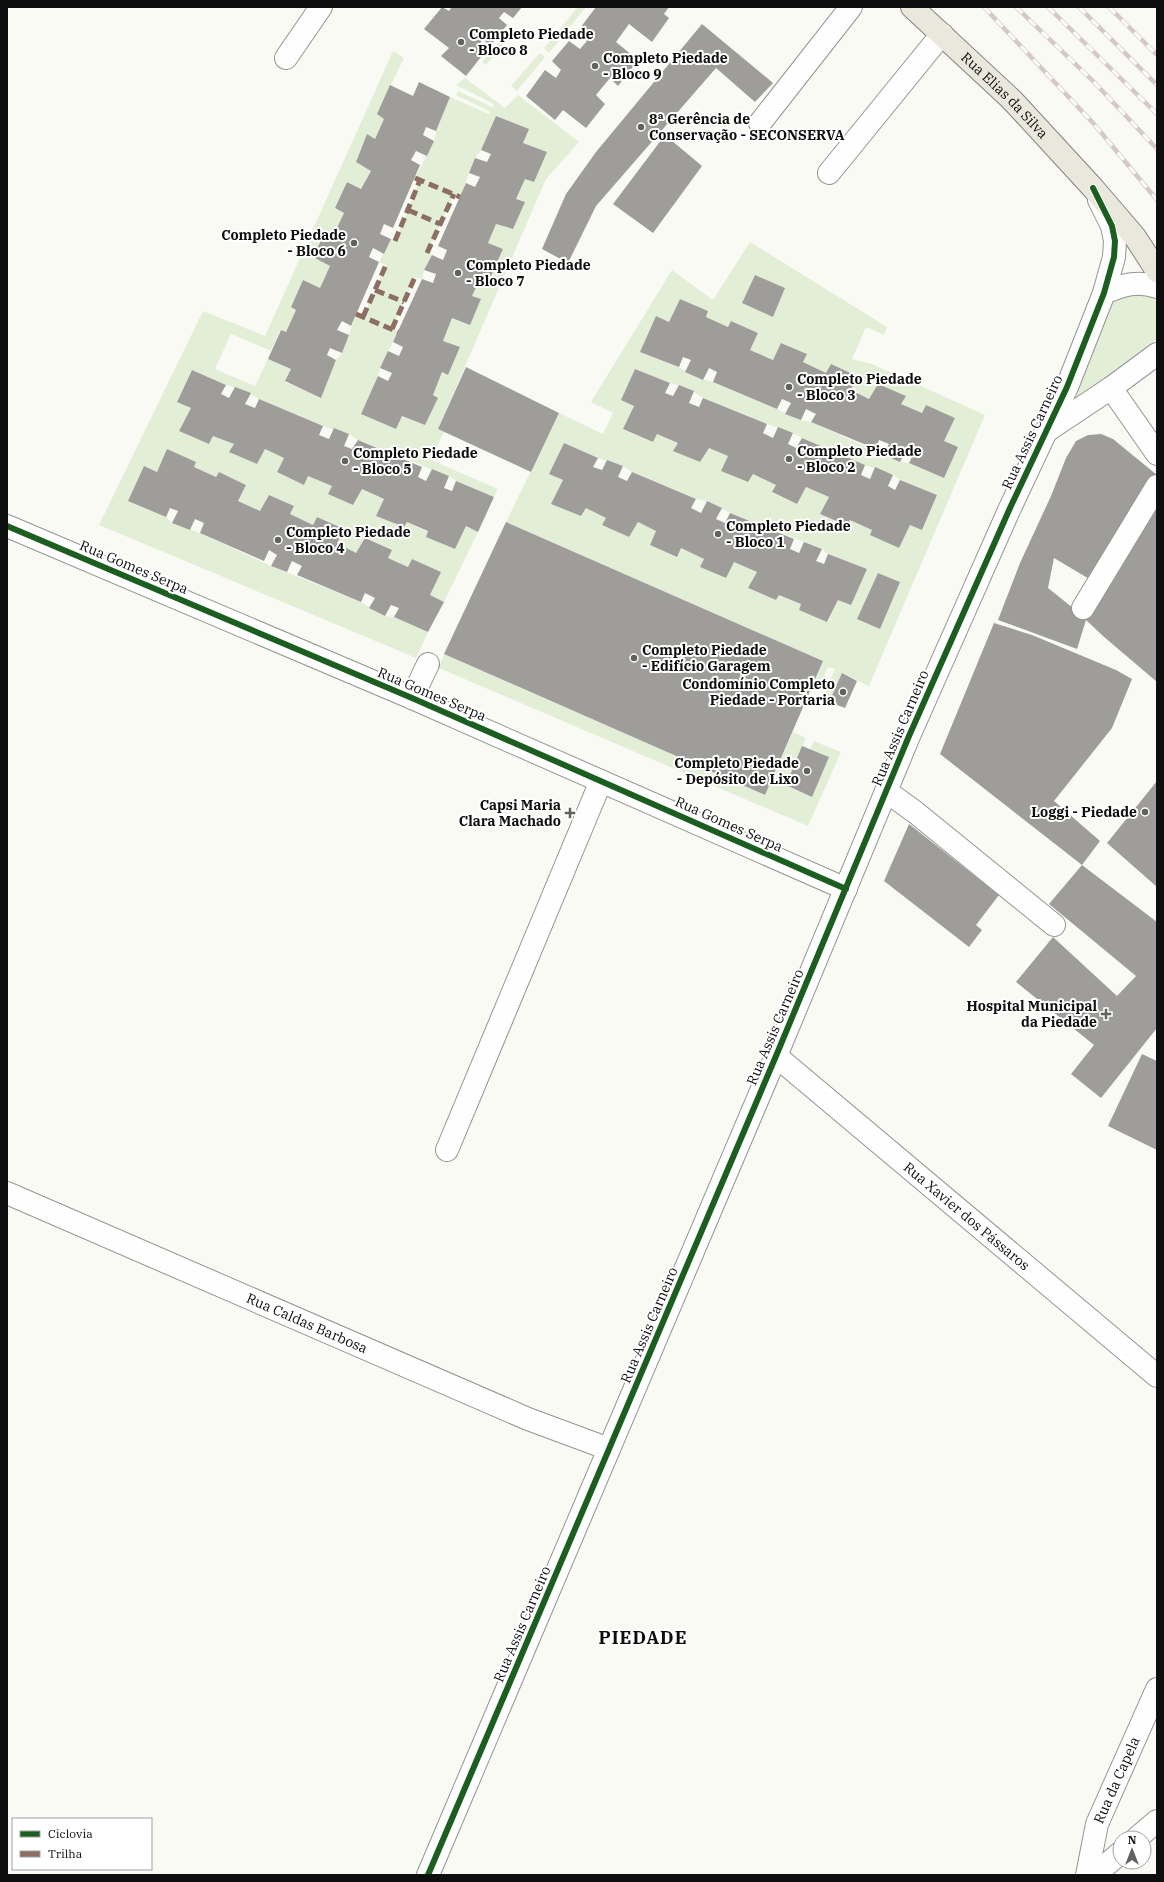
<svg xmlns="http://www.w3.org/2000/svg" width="1164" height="1882" font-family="'IBM Plex Serif',serif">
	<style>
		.green { fill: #e3eed7; fill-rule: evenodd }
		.building { fill: #9e9d9a }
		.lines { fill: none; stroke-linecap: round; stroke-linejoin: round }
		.minor-casing { stroke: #949492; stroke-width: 24 }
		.major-casing { stroke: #82827f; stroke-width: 24 }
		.minor { stroke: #fefefe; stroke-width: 22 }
		.major { stroke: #eae7dc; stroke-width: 22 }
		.rail-casing { stroke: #d5c8c7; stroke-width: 4.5 }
		.rail { stroke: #fff; stroke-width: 3; stroke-dasharray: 9; stroke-linecap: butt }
		.quiet { stroke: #8d6e63; stroke-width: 5; stroke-dasharray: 10 5; stroke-linecap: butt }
		.cycleway-casing { stroke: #fff; stroke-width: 8 }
		.cycleway { stroke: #1b5e20; stroke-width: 6 }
		.poi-dot { fill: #61615f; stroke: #fff; stroke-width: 1.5 }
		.labels { text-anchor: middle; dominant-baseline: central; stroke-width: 4; stroke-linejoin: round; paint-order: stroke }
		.poi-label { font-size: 14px; font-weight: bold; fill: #0e0e0e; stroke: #fff; text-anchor: start }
		.street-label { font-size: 14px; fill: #0e0e0e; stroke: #fff }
		.district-label { font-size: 18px; font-weight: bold; letter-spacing: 1px; fill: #0e0e0e; stroke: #fff }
	</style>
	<rect width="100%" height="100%" fill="#fafaf5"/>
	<!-- green -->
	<path class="green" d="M578,7H586L549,53L544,48Z
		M511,27L515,30L486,65L482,62Z
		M393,51L404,58L377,114L384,119L375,139L367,135L356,161L371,171L361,189L347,182L335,208L344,213L333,236L324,232L313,257L330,266L320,288L303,280L291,307L296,310L286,332L280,330L271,351L231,334L215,369L255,386L268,359L291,369L285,382L321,397L336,360L342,353L349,335L356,314L363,317L386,265L379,262L391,239L395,241L420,180L415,178L434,141L436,131L450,97L489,114L491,112L456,95L458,91L492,107L494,104L456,85L465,78L505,108L518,95L579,142L546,179L438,429L444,432L431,460L498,489L494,497L456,481L449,476L358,440L349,434L323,426L259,399L243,390L226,385L192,370L177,401L191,408L179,431L209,444L213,436L234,444L230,452L257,464L265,449L284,458L277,472L304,485L308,476L332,486L328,494L353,505L362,489L384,499L376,516L403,527L407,522L428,532L427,537L455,549L466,526L478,532L444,602L430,595L441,572L412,559L408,567L388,558L391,550L365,538L356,553L337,543L344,529L317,517L313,525L290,514L294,506L269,495L260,511L238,501L246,485L219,472L216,477L194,467L196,462L168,450L157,472L144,466L128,501L166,517L172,523L200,533L271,566L361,602L385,616L394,617L428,632L416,658L99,525L203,311L265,336ZM496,116L528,129L523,143L547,152L525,179L516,199L524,202L513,229L496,224L488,243L503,249L492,276L483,273L472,296L481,300L470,324L452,318L443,341L460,348L448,375L442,372L433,395L438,398L425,425L402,416L396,429L361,414L378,376L380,368L398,332L392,329L415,277L422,279L424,270L432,255L427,253L454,194L460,197L475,158L481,150Z
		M540,53L545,57L517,91L511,86Z
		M750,242L887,327L884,335L866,327L852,359L872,364L985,415L869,686L842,673L829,702L822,699L835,669L828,667L818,688L813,685L823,661L506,522L559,413L603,434L613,413L591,402L672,270L713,300ZM755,275L785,288L773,317L742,303ZM680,299L708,311L706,317L728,327L732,321L758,333L750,350L773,360L782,343L807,354L803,362L826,373L831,364L857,376L851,390L869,399L905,396L901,404L922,413L926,405L955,418L944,441L958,447L944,478L909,463L900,462L811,422L801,420L777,409L713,382C700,379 690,374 679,367C667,360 653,357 641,352L656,316L669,322ZM635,369L670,383L687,388L703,398L767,424L793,433L802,438L865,465L893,475L900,480L937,495L922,530L910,525L899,548L871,535L872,530L850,520L847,526L820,514L829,497L806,487L797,504L772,493L776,485L753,474L748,482L721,471L728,456L709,448L700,462L674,451L678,443L657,434L653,442L624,430L634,406L621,400ZM564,443L598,458L623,466L632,472L696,499L707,501L730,513L822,549L828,554L838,600L828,622L799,610L801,604L779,595L776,600L749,589L757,572L734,562L725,578L701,567L704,559L681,548L676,557L650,545L656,531L638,522L629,537L602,525L606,518L586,508L581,516L552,504L563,480L549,474ZM878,573L900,582L858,619Z
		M1128,292L1157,297V340L1068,405L1115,298Z
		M444,654L765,795L793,732L806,738L786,785L812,796L829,757L810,749L814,741L841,752L808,826L439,668Z"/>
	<!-- building -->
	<path class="building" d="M442,7L449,11L452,7H522L513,18L504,12L499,18L507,25L490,46L483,39L478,46L485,52L466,76L441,56L449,48L424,29Z
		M596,7H669L664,14L669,18L652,42L629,24L616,42L638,60L618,86L610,78L596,95L605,104L586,128L563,110L555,120L526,96L545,70L556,78L561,70L552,61L569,41L580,49L587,41L577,32Z
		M702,24L773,83L755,102L716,68L596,206L568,263L542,249L566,194L596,152Z
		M419,82L450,97L436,131L426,127L423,135L434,141L427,156L416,151L411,160L420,165L393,228L384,224L380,234L391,239L384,254L373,248L369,257L379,262L351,326L342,321L337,330L349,335L342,353L330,348L327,355L336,360L321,398L285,381L291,369L268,359L281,330L286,332L296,310L291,307L303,280L320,288L330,266L313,257L325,232L333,236L344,213L335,208L347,182L361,189L371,171L356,162L367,134L375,139L384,119L377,114L390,85L413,96Z
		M496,116L529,129L523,143L547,152L534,182L525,179L516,199L525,202L513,229L496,224L488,243L503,249L491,276L483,273L472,296L481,299L470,325L452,318L443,341L460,347L448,375L442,372L433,395L438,398L425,425L402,416L396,429L361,414L378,376L388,381L392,373L380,368L388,351L399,356L403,347L393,342L422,279L433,283L436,274L424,270L432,255L443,260L447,250L438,246L466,183L475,187L480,177L469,173L475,158L487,162L491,154L481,150Z
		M665,135L702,166L653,233L613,204Z
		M755,275L785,288L773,317L742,303Z
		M680,299L708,311L706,317L728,327L731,321L758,333L750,350L773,360L781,343L807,354L803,362L826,373L831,364L857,376L851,390L869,399L878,384L906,396L901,404L922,413L926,405L955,418L944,441L958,447L944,478L909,463L913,455L906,451L900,462L884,455L889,444L879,440L876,449L811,422L816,414L806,409L801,420L785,414L791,403L782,399L777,409L713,382L717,372L709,368L703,380L685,372L691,360L683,357L679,367L640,352L656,316L669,322Z
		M466,367L559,413L531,472L438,429Z
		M635,369L670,383L665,393L673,396L679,385L694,391L689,403L699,407L703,398L767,424L763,433L773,438L778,427L793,433L788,444L796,448L802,438L865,465L861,475L870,479L875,467L893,475L888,486L895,490L900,480L937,495L922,530L910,525L899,548L870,535L872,530L850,520L848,526L820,514L829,497L806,487L797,504L772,492L776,485L753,474L748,482L721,471L728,456L709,448L700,462L673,451L678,443L657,434L653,442L623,429L634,406L621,400Z
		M192,370L226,385L221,394L229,398L235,387L251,393L245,404L255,408L259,399L323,426L319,435L329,439L334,428L349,434L344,446L352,449L358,440L422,467L418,477L426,481L432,469L449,476L444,488L452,491L456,481L494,497L478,532L466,526L455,549L426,537L428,531L407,522L404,527L376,516L384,499L362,489L353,505L328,494L332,486L308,476L304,485L277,472L284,458L265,449L257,464L229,452L234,444L213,436L209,444L179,431L191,408L177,402Z
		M1101,434L1113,439L1157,475L1096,583L1054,558L1048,588L1083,616L1157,493V682L1103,636L1086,620L1077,649L998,620L1020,563L1051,496L1066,458L1076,441L1088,435Z
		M564,443L598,458L593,467L602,470L607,460L623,466L618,477L627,481L632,472L696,499L691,508L701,513L707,501L722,508L716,519L725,523L730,513L794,539L790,549L799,553L804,542L822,549L816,561L824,564L828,554L867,569L851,605L838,600L827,622L799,610L801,604L779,595L776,600L748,588L757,572L734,562L726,578L700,567L704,559L681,548L677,557L650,545L656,531L638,522L629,537L602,525L606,518L586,508L581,516L551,504L563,480L549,474Z
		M167,449L196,462L194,467L216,477L219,472L246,485L238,501L260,511L269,495L294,506L290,514L313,525L317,517L344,529L337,543L356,553L365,538L392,550L388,558L408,567L412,559L441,572L430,595L444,602L428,632L394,617L399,608L391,605L385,616L369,608L375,598L365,593L361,602L297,575L302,566L292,561L287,572L271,566L277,555L269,550L264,561L200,533L204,523L195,519L190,530L172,523L178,511L170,508L166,517L128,501L144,466L157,472Z
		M506,522L823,661L765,795L444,654Z
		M878,573L900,582L880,629L857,619Z
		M994,623L1032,635L1116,670L1132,679L1112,728L1054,801L1100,841L1082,865L940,754Z
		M842,673L857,681L845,708L829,702Z
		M802,746L829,757L812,797L786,785Z
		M1157,781V887L1107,843Z
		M909,824L999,895L976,925L982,930L969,947L884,881Z
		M1082,865L1157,922V1028L1101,1098L1071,1074L1094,1045L1016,982L1053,937L1117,996L1136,976L1049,904Z
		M1142,1054L1157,1061V1150L1108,1126Z"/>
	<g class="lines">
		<!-- minor casing -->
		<g class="minor-casing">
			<g id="minor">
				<path d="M286,58L321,7"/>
				<path d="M760,123L851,7"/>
				<path d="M829,173L942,34"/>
				<path d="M1104,293C1122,285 1138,280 1157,287"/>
				<path d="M1111,388L1157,454"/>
				<path d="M1048,430L1111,388L1157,354"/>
				<path d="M7,526L412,698L846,889"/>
				<path d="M1083,608L1157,486"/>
				<path d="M412,698L428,664"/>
				<path d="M886,791L915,812L1054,925"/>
				<path id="s1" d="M776,1056L1157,1376"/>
				<path d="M447,1150L601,781"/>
				<path id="s2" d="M7,1193L528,1419L609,1449"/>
				<path d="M1137,1838L1157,1821"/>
				<path d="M428,1875L776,1056L909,736L1010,508L1067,387L1104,293L1114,257L1115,241L1112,226L1099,200"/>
				<path id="s3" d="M1087,1875L1097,1824L1157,1689"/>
				<path d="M1095,1875L1120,1853"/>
			</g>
		</g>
		<!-- major casing -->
		<g class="major-casing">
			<g id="major">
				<path id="s4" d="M912,7L1012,100L1093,188L1135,237L1157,271"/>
			</g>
		</g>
		<!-- minor -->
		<use href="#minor" class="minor"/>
		<!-- major -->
		<use href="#major" class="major"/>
		<!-- rail casing -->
		<g class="rail-casing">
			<path id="rail" d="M984,7L1094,124L1157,200
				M1016,7L1093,81L1157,149
				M1048,7L1157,114
				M1079,7L1157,85
				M1109,7L1157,55"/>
		</g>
		<!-- rail -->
		<use href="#rail" class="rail"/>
		<!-- quiet -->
		<path class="quiet" d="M415,178L460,197
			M408,210L440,224
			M395,241L420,180
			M427,253L454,194
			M375,290L404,302
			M356,314L398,332
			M363,317L386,265
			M392,329L415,277"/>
		<!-- cycleway casing -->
		<g class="cycleway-casing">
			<path id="cycleway" d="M7,526L412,698L846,889
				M428,1875L776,1056L909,736L1010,508L1067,387L1104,293L1114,257L1115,241L1112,226L1093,188"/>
		</g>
		<!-- cycleway -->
		<use href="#cycleway" class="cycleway"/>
	</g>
	<!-- markers -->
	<g class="poi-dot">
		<circle cx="461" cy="42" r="4"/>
		<circle cx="595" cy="66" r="4"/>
		<circle cx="641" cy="127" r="4"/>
		<circle cx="354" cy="243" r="4"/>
		<circle cx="458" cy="273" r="4"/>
		<circle cx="789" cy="387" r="4"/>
		<circle cx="789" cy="459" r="4"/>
		<circle cx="345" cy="461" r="4"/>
		<circle cx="718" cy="534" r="4"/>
		<circle cx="278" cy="540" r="4"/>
		<circle cx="634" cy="658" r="4"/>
		<circle cx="843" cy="692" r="4"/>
		<circle cx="807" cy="771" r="4"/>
		<circle cx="1145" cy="812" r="4"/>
		<path d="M568 807h4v4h4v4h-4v4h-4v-4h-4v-4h4z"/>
		<path d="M1104 1008h4v4h4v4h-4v4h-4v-4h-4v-4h4z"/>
	</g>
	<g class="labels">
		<!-- poi labels -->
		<g class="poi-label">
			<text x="469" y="34">Completo Piedade<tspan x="469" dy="16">- Bloco 8</tspan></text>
			<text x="603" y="58">Completo Piedade<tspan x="603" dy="16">- Bloco 9</tspan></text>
			<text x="649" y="119">8ª Gerência de<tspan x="649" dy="16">Conservação - SECONSERVA</tspan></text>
			<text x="346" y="235" text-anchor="end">Completo Piedade<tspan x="346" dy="16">- Bloco 6</tspan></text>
			<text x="466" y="265">Completo Piedade<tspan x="466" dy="16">- Bloco 7</tspan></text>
			<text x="797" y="379">Completo Piedade<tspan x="797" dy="16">- Bloco 3</tspan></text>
			<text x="797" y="451">Completo Piedade<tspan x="797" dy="16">- Bloco 2</tspan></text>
			<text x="353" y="453">Completo Piedade<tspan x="353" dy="16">- Bloco 5</tspan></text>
			<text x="726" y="526">Completo Piedade<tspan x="726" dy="16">- Bloco 1</tspan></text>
			<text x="286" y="532">Completo Piedade<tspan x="286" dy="16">- Bloco 4</tspan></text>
			<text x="642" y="650">Completo Piedade<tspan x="642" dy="16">- Edifício Garagem</tspan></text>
			<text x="835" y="684" text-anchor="end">Condomínio Completo<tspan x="835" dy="16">Piedade - Portaria</tspan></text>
			<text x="799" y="763" text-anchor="end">Completo Piedade<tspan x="799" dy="16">- Depósito de Lixo</tspan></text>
			<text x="561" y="805" text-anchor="end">Capsi Maria<tspan x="561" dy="16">Clara Machado</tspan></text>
			<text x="1137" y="812" text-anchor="end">Loggi - Piedade</text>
			<text x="1097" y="1006" text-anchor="end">Hospital Municipal<tspan x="1097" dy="16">da Piedade</tspan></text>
		</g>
		<!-- street labels -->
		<g class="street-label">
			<text stroke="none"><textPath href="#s4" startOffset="128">Rua Elias da Silva</textPath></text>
			<text transform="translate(1032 432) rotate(-65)">Rua Assis Carneiro</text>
			<text transform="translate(134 567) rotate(23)">Rua Gomes Serpa</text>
			<text transform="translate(432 694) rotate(23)">Rua Gomes Serpa</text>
			<text transform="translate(900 728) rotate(-67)">Rua Assis Carneiro</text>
			<text transform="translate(729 824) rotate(24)">Rua Gomes Serpa</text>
			<text transform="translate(775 1027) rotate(-67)">Rua Assis Carneiro</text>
			<text stroke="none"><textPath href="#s1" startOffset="249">Rua Xavier dos Pássaros</textPath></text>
			<text stroke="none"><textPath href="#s2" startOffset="327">Rua Caldas Barbosa</textPath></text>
			<text transform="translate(649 1325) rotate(-67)">Rua Assis Carneiro</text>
			<text transform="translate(522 1624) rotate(-67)">Rua Assis Carneiro</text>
			<text stroke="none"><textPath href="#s3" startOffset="100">Rua da Capela</textPath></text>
		</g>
		<!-- district labels -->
		<g class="district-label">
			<text x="643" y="1637">PIEDADE</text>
		</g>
	</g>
	<!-- border -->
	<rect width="1164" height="1882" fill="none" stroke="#0e0e0e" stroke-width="16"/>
	<!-- legend -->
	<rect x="12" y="1818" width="140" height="52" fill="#ffffff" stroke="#9f9f9f"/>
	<rect x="20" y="1831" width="20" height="6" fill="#1b5e20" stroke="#9f9f9f"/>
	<text x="48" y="1838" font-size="12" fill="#0e0e0e">Ciclovia</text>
	<rect x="20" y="1851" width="20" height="6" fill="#8d6e63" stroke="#9f9f9f"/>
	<text x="48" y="1858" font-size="12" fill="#0e0e0e">Trilha</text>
	<!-- north arrow -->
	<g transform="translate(1132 1850)"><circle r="19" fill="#ffffff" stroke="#9f9f9f"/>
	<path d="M0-3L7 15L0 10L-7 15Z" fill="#61615f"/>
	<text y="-6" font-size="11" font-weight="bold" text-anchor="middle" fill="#0e0e0e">N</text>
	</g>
</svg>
